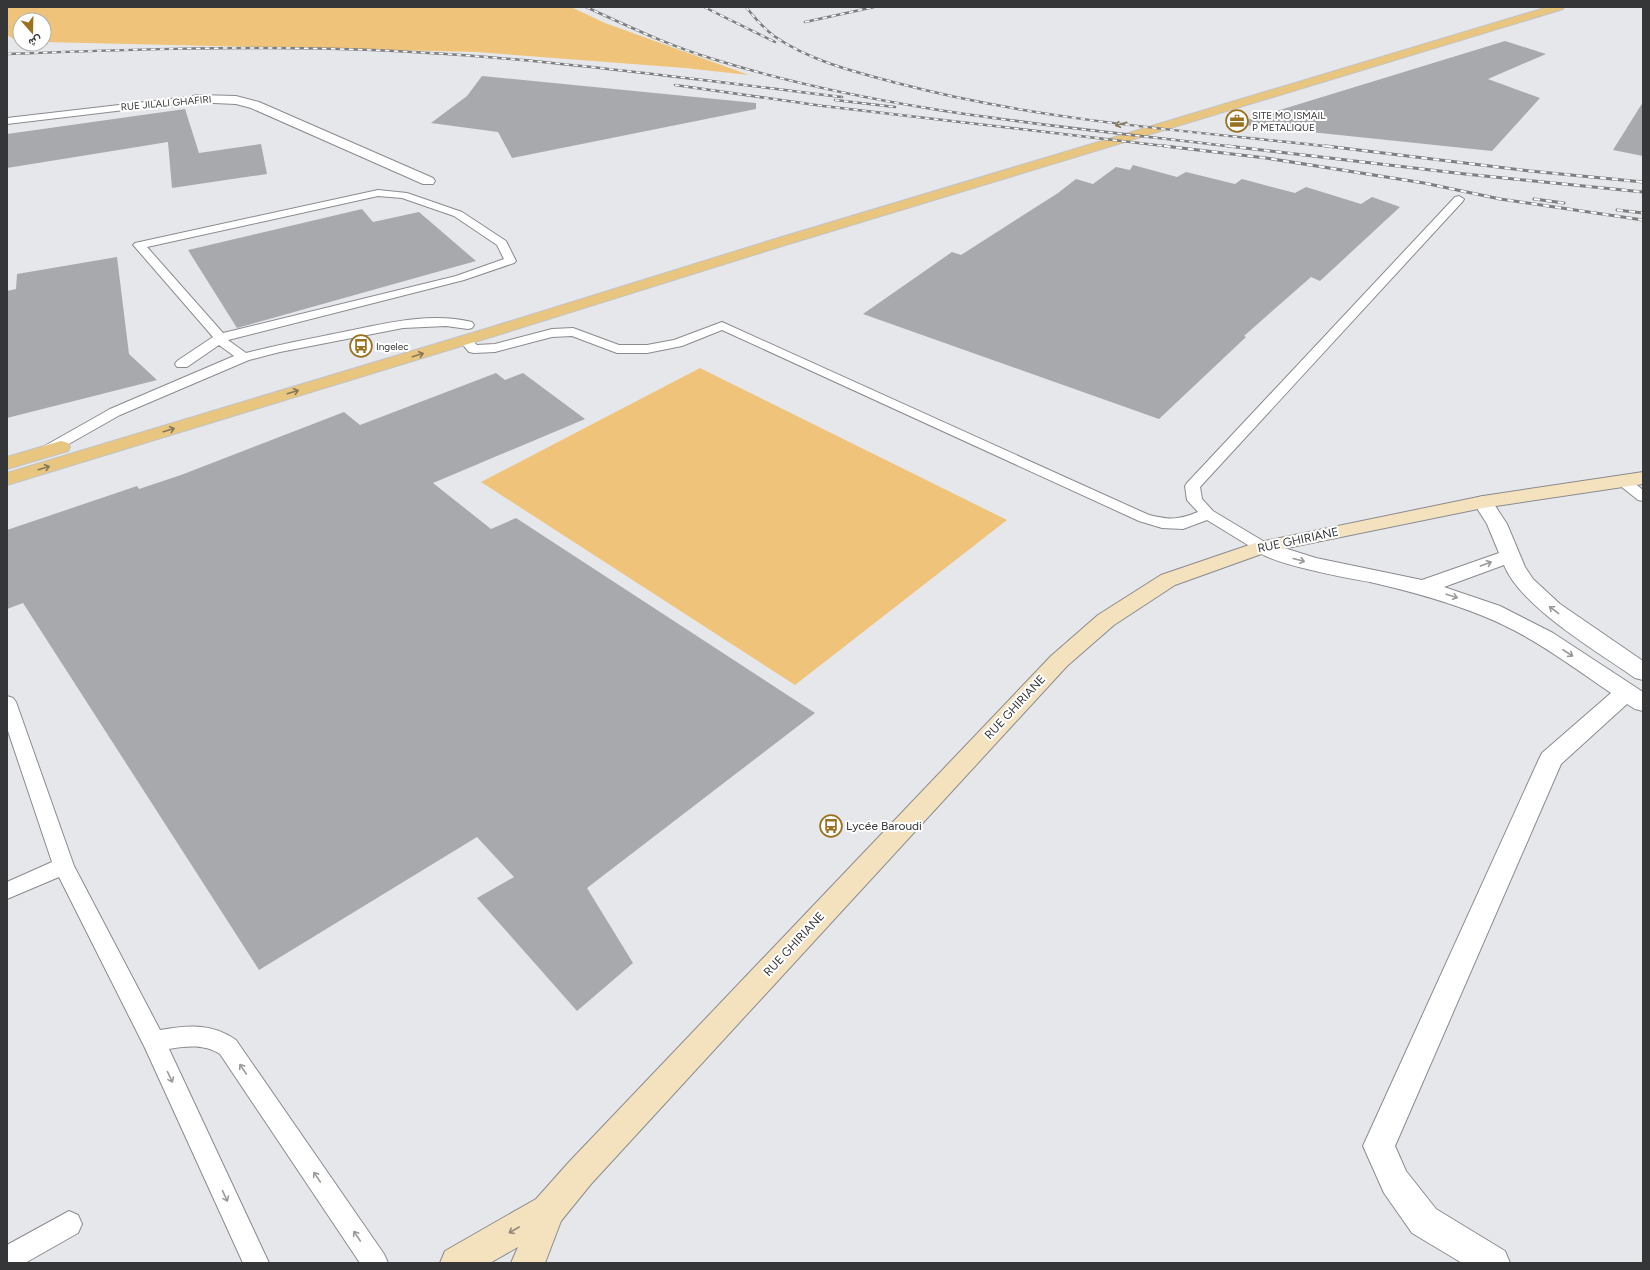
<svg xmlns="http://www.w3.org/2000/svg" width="1650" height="1270" font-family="Figtree,Vazirmatn,sans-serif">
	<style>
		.green { fill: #efc47a }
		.building { fill: #a8a9ad }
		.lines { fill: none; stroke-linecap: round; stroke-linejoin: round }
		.lane-casing { stroke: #8a8b8e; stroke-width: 2 }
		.street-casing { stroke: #8a8b8e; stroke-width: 2 }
		.secondary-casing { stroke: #8a8b8e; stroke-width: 2 }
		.primary-casing { stroke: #c2c3c3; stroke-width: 2 }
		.lane { fill: #fff; fill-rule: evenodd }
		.street { fill: #fff; fill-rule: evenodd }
		.secondary { fill: #f4e2bf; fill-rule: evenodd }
		.primary { fill: #e9c680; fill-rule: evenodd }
		.rail-far1-casing { stroke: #7d7e81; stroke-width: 2.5 }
		.rail-casing { stroke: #7d7e81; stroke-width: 3 }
		.rail-far1 { stroke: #fff; stroke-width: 1.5; stroke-dasharray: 4.5; stroke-linecap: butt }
		.rail { stroke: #fff; stroke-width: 2; stroke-dasharray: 6; stroke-linecap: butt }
		.oneway { stroke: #867758 }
		.oneway2 { stroke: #9a9a9b }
		.oneway3 { stroke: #948c7b }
		.labels { text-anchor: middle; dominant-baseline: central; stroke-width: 4; stroke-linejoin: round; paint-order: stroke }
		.far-street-label { font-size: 10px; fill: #353637; stroke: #fff }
		.far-poi-label { font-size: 10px; fill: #353637; stroke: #fff; text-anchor: start }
		.street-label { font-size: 12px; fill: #353637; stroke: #fff }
		.poi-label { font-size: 12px; fill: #353637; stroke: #fff; text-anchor: start }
	</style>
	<rect width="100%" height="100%" fill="#e6e7eb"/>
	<!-- green -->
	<path class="green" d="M7,7H571L605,23L749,75L685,68L477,52L44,42V20H20V42H19L7,35Z
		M700,368L1007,520L795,685L481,482Z"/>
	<!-- building -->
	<path class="building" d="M1505,41L1546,54L1488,79L1540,98L1492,151L1234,124Z
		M482,76L756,103V109L512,158L498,132L431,123L467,96Z
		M1643,102V156L1613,150Z
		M185,109L199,153L261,144L267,174L172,188L168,142L7,168V134Z
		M1133,165L1177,177L1186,172L1235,184L1242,179L1295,193L1306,187L1361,204L1372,197L1400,207L1320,281L1311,277L1244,336L1246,337L1159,419L863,314L952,252L961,255L1058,193L1076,179L1093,184L1116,167L1130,170Z
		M362,209L373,222L419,212L476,261L237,328L188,250Z
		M117,257L129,354L157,380L7,418V291L16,289L17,274Z
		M496,373L505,380L523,373L585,419L433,483L491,529L516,518L815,713L587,888L633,963L577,1011L477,898L514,877L477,837L259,970L23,603L7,609V530L137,486L139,489L181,475L344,412L360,425Z"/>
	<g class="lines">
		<!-- lane casing -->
		<g class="lane-casing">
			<path id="lane" d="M197,96L202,99L200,101L7,124V118Z
				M378,190L407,193L462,212L506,241L516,261L514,263L464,280L228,340L246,353C280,344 314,338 348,331C388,323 431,312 472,322L474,325L472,328L468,329L446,326L403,328L280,352L249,360L120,415L51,454L46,455L41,454L39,451L41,448L110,409L234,356L219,345L187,367H177L175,364L177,361L213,337L135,247L133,245L135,243ZM378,196L402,198L454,216L497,245L504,259L456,276L223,333L147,247Z
				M1459,196L1464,199L1463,201L1200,487L1202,499L1213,511L1268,544L1270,547L1268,550L1262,552L1256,550L1207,520L1183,529L1162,528L1139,521L722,330L682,346L647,353H617L572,336L552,337L495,352L474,353L469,352L459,340L461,337C469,335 472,340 477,345L495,344L552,329L573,328L619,345H647L674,340L722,322L1149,515C1170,520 1178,520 1198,512L1187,500L1185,486L1187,483L1455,197Z
				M1623,477L1628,478L1643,490V501L1638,500L1618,484L1616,481L1618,478Z
				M7,696L13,698L16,702L74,866L160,1030C188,1025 212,1023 236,1040L384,1254L388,1263H360L220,1054C204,1044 187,1046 169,1049L269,1263H243L145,1048L59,877L7,899V882L52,862L7,728Z
				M69,1211L78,1215L82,1224L78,1233L25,1263H7V1245Z"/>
		</g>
		<!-- street casing -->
		<g class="street-casing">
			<path id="street" d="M197,95L236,96L259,102L433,178L435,181L433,184H423L251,108L236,104L193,102L191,99L193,96Z
				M1483,496L1490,498L1507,524L1525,567L1533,579L1560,604L1643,661V680L1635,678C1597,651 1521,607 1504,565L1444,587L1500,606L1553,633L1643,692V711L1635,709L1627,704L1561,764L1395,1146L1406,1171L1436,1209L1505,1251L1510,1263H1462L1412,1233L1384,1193L1363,1146L1539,759L1542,753L1611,693C1570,665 1529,634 1483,616C1446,601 1409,591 1370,582C1348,578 1263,563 1252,547L1255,543L1262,541L1316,558L1422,580L1499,553L1487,524L1473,502L1476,498Z"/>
		</g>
		<!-- secondary casing -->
		<g class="secondary-casing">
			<path id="secondary" d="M1643,472V484L1483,508L1267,552L1175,585L1114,625L1067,666L591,1184L561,1221L545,1263H511L518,1247L490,1263H440L445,1251L536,1199L569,1162L1051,656L1098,615L1161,575L1255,543L1483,496Z"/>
		</g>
		<!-- primary casing -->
		<g class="primary-casing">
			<path id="primary" d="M1548,7H1564L1563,9L782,246L504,333L7,485V473L492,327L772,240Z
				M61,441L68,443L70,447L68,451L7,469V457Z"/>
		</g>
		<!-- lane -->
		<use href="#lane" class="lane"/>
		<!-- street -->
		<use href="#street" class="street"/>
		<!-- secondary -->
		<use href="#secondary" class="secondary"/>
		<!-- primary -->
		<use href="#primary" class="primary"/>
		<!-- rail-far1 casing -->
		<g class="rail-far1-casing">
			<path id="rail-far1" d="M586,7C628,26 669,46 713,59C882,112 1061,126 1236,147
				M704,7L775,42
				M746,7C754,17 763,28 774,36C810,61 855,72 897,83C1040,121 1189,131 1334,147
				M805,22L874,7
				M7,54C118,50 229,46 339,49C508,53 675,77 842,97
				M675,85L823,106L1173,147
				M835,100L895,107"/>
		</g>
		<!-- rail casing -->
		<g class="rail-casing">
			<path id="rail" d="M1164,146L1266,158L1424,183L1500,199L1643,220
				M1228,146L1465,174L1643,192
				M1326,146L1530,171L1643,182
				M1534,199L1564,203
				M1617,210L1643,213"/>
		</g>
		<!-- rail-far1 -->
		<use href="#rail-far1" class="rail-far1"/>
		<!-- rail -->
		<use href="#rail" class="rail"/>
	</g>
	<!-- one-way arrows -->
	<defs><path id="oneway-shaft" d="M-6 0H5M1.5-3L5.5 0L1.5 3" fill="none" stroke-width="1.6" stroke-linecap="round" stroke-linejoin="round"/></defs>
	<g class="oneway">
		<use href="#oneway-shaft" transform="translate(1121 124) rotate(163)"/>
		<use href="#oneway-shaft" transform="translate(418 355) rotate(-17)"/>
		<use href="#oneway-shaft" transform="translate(293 392) rotate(-17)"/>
		<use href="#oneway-shaft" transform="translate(169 430) rotate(-17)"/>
		<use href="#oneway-shaft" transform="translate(44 468) rotate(-17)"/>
	</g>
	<g class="oneway2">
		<use href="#oneway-shaft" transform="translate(1299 560) rotate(15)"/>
		<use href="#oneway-shaft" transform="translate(1486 564) rotate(-20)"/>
		<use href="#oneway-shaft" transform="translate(1452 596) rotate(18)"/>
		<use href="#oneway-shaft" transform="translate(1554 610) rotate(-143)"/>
		<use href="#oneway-shaft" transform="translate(1568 653) rotate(33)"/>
		<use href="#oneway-shaft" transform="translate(243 1069) rotate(-124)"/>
		<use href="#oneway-shaft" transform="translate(170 1077) rotate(65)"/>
		<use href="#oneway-shaft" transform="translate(317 1177) rotate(-124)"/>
		<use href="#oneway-shaft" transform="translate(225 1196) rotate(65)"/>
		<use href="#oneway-shaft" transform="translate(357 1236) rotate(-124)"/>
	</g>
	<use class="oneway3" href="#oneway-shaft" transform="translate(514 1230) rotate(150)"/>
	<!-- icons -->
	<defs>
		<g id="office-ring" transform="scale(1.15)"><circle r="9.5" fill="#fff" stroke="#9b711f" stroke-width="1.5"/><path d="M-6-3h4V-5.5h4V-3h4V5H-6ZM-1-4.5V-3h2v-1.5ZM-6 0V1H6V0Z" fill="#9b711f"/></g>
		<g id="bus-ring" transform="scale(1.15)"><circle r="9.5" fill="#fff" stroke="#9b711f" stroke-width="1.5"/><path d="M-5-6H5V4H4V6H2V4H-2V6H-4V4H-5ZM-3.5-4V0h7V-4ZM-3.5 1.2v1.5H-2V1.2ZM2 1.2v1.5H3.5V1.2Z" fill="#9b711f"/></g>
	</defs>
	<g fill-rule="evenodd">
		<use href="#office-ring" x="1237" y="121"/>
		<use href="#bus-ring" x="361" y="346"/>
		<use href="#bus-ring" x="831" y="826"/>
	</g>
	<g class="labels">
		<!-- far-street labels -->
		<g class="far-street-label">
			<text transform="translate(166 103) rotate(-5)">RUE JILALI GHAFIRI</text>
		</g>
		<!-- far-poi labels -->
		<g class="far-poi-label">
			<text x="1252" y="115">SITE MO ISMAIL<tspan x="1252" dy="12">P METALIQUE</tspan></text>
			<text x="376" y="346">Ingelec</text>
		</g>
		<!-- street labels -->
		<g class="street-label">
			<text transform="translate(1298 540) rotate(-12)">RUE GHIRIANE</text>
			<text transform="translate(1015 707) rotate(-47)">RUE GHIRIANE</text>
			<text transform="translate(794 944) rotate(-47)">RUE GHIRIANE</text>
		</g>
		<!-- poi labels -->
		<g class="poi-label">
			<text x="846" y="826">Lycée Baroudi</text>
		</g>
	</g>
	<!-- border -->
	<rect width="1650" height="1270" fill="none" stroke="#353637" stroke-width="16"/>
	<!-- north arrow -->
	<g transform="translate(32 32) rotate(160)"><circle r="19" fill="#ffffff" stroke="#aeafaf"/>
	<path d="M0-3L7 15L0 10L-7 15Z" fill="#9b711f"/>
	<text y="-6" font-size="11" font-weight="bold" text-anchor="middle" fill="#353637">ش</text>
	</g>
</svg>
